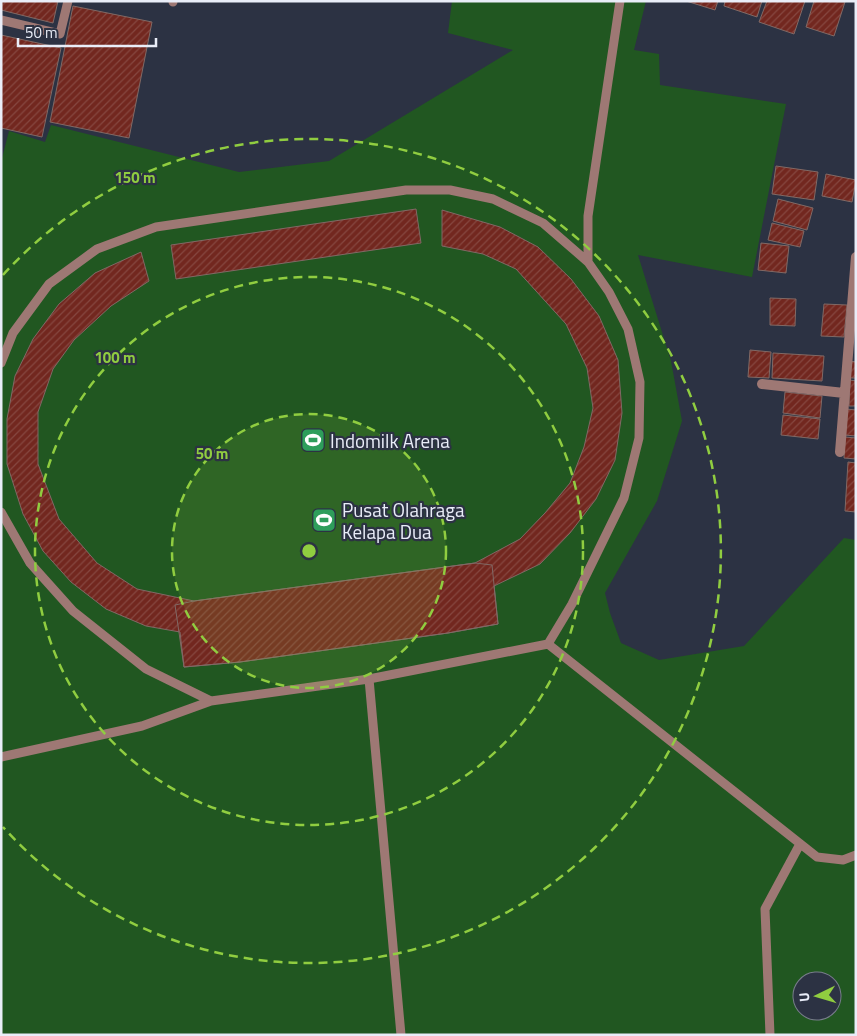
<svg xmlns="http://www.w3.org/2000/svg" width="857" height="1036" font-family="'Titillium Web',sans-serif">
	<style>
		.green { fill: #215721; fill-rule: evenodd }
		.building { fill: url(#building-hatch); stroke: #806965 }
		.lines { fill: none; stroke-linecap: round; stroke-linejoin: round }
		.service { stroke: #9e7874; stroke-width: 9 }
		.minor { stroke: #9e7874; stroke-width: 10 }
		.ring { fill: none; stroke: #90cd40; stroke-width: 2.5; stroke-dasharray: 9 6 }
		.labels { text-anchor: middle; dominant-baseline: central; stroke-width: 4.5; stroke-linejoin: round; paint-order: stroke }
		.poi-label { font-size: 19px; fill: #e9edf8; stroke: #2c3243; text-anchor: start }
		.centre { fill: #90cd40; stroke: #2c3243; stroke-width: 2.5 }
		.ring-label { font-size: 15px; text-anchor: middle; font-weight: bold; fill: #90cd40; stroke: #2c3243; stroke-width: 4.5; stroke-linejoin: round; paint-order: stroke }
	</style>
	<defs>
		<pattern id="building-hatch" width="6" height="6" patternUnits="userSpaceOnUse" patternTransform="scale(1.25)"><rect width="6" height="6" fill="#72271f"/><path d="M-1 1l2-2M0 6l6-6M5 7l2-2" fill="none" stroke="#864740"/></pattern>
	</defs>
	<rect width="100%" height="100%" fill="#2c3243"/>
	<!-- green -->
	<path class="green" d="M452,1H646L634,50L659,54L660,85L786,104L752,277L638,255L671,361L682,421L657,501L605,593L610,613L621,643L659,660L744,646L844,538L856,540V1035H1V162L9,131L45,142L51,125L239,172L329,161L513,50L448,33ZM802,981H832V1011H802Z"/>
	<!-- building -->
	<path class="building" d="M1,1H58L53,23L1,10Z
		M686,1H718L715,10Z
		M725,1H762L757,17L724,6Z
		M767,1H805L794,34L759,22Z
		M814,1L845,2L834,36L806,27Z
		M73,6L152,22L129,138L50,122Z
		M1,35L61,48L42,137L1,128Z
		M776,166L818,172L814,200L772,194Z
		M826,174L856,180L852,202L822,196Z
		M778,199L813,208L807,230L773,221Z
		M416,209L421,243L176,279L171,245Z
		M442,210L500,227L538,247L571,279L599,316L618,360L622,413L615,460L596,499L570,533L540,564L494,586L498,624L448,633L240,662L184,667L180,632L146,626L106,609L71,582L43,551L23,514L7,464V419L15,376L33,339L59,304L95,273L141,252L149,281L111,306L74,340L53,369L38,412V464L59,519L97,563L137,589L194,601L475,563L520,539L545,513L570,483L584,447L593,408L587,368L566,324L516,269L483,254L442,246Z
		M772,223L804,231L800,247L768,240Z
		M761,243L789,246L786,273L758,270Z
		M770,298L796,299L795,326L770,325Z
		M824,304L847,305L844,337L821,336Z
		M750,350L771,352L769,378L748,377Z
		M773,353L824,356L822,381L772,378Z
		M849,361L856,362V378H848Z
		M850,380L856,381V406H849Z
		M785,392L822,396L820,418L783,413Z
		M846,409L856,410V436L844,435Z
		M783,415L820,419L818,439L781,435Z
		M845,437L856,438V459L844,458Z
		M848,462L856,463V512L845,511Z
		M475,563L492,565L498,624L448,633L240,662L184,667L175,605L194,601Z"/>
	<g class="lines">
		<!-- service -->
		<path class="service" d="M173,2V1
			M1,20L60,34L68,1
			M588,262V216L620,1
			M1,363L13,333L49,284L97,249L156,227L406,190H450L493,199L543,223L588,262L609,292L628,329L640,382L639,438L624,498L572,604L548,644L369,679L211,701L146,669L73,611L30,563L1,512
			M548,644L817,857L843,860L856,855
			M369,679L401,1035
			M1,757L142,726L211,701
			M770,1035L765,909L800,844"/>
		<!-- minor -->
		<path class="minor" d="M762,384L844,393
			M840,452L856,257"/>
	</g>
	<!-- distance rings -->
	<circle cx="309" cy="551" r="137" fill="#90cd40" fill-opacity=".12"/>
	<g class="ring">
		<circle cx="309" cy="551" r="137"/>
		<circle cx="309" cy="551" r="274"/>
		<path d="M3 275A412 412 0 1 1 3 827"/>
	</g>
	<!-- icons -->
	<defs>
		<g id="stadium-square" transform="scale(1.25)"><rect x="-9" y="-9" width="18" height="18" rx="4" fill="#2e9e5b" stroke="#2c3243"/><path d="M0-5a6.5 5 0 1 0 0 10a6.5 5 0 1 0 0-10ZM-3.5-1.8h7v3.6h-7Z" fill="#fff"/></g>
	</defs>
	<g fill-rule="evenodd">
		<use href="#stadium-square" x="313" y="440"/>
		<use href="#stadium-square" x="324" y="520"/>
	</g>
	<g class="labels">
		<!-- poi labels -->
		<g class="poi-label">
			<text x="330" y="440">Indomilk Arena</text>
			<text x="342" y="509">Pusat Olahraga<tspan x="342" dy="22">Kelapa Dua</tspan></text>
		</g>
	</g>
	<circle cx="309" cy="551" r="8" class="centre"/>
	<g class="ring-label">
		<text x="135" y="183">150 m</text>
		<text x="115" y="363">100 m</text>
		<text x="212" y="459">50 m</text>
	</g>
	<!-- border -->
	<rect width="857" height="1036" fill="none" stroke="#e9edf8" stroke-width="5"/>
	<!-- north arrow -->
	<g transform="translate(817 996) rotate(265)"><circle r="24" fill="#2c3243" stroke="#787d8b"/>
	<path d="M0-4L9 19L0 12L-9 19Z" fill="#90cd40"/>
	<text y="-8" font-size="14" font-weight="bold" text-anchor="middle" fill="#e9edf8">U</text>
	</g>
	<!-- scale -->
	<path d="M18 38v8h138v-8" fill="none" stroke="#e9edf8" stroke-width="2.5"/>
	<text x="25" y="38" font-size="15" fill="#e9edf8" stroke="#2c3243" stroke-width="4" paint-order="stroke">50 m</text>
</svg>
